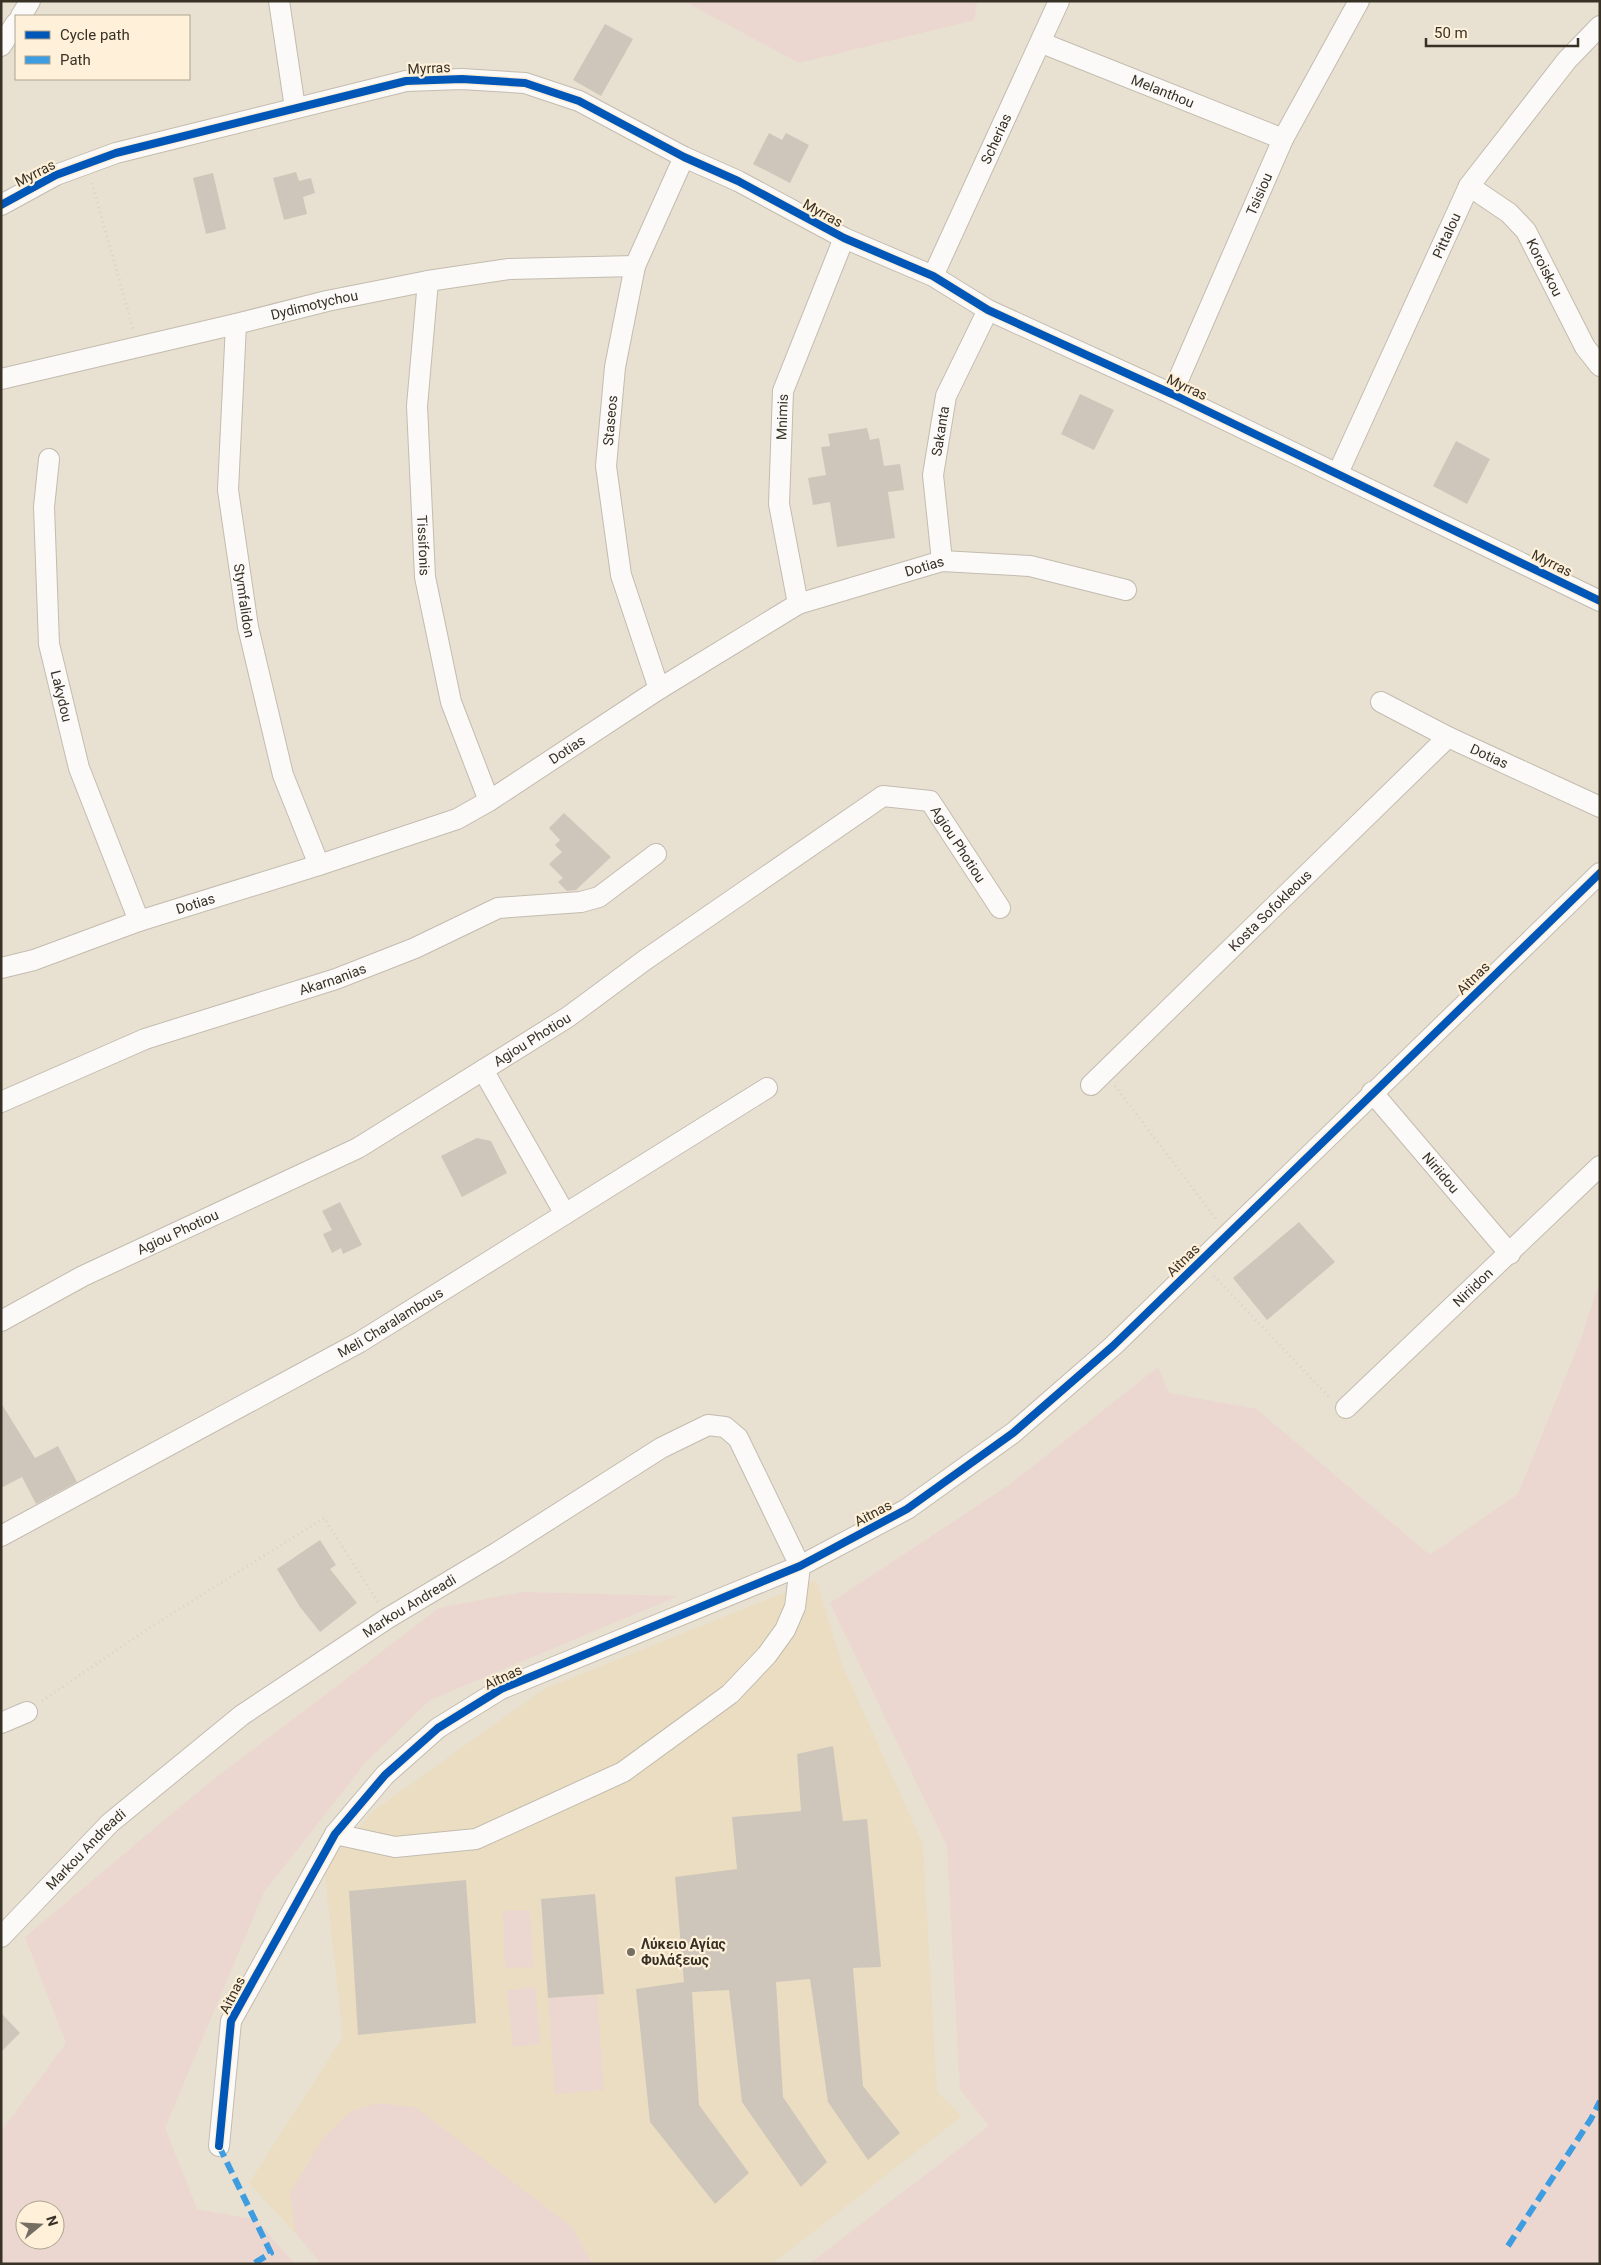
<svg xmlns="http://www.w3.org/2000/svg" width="1601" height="2265" font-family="Roboto,sans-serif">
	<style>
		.built { fill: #ebddc2 }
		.green { fill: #ebd7cf; fill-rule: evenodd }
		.building { fill: #cfc6bb }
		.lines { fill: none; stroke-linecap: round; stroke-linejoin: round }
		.minor-casing { stroke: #c3bcaf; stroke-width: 22 }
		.path { stroke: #d6d3ce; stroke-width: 3; stroke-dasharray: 1 4; stroke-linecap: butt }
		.minor { stroke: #fcfaf8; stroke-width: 20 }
		.quiet { stroke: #3e9de0; stroke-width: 6; stroke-dasharray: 12 6; stroke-linecap: butt }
		.cycleway-casing { stroke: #fef0d9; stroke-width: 11 }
		.cycleway { stroke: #0057b8; stroke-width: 8 }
		.poi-dot { fill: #756e62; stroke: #fef0d9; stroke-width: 2 }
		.labels { text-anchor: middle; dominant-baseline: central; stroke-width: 4.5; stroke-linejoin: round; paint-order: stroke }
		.street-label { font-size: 14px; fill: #373126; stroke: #fef0d9 }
		.poi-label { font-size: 14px; font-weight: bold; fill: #373126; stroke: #fef0d9; text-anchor: start }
	</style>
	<rect width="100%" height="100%" fill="#e8e0d0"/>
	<!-- built -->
	<path class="built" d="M816,1580L843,1667L923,1844L937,2092L962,2116L772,2264H324L249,2183L343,2037L324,1868L373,1811L544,1689Z"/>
	<!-- green -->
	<path class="green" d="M684,1H977L974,20L799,63Z
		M1600,1280V2264H809L989,2126L960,2089L947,1846L830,1603L1009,1485L1158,1367L1169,1393L1256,1409L1430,1555L1518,1494L1581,1339Z
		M522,1592L678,1596L430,1700L366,1762L264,1892L165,2128L197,2209L256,2220L295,2264H1V2132L66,2043L25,1937L204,1787L439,1608ZM25,2210H55V2240H25Z
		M530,1910L533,1967L505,1968L503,1911Z
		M535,1987L541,2044L513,2047L507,1990Z
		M597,1995L604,2090L555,2094L548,1998Z
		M378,2103L415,2107L571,2226L593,2264H321L295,2232L290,2193L323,2138L351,2111Z"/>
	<!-- building -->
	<path class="building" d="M605,24L633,39L601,96L573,80Z
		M769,133L782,140L786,133L809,145L790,183L753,164Z
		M296,172L299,181L311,178L315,193L303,197L307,214L284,220L273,178Z
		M213,173L226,229L206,234L193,178Z
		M1080,394L1114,410L1094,450L1061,434Z
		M867,428L870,440L879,438L884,466L900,464L904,490L888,492L895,538L837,547L830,502L813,505L808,478L826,475L821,447L830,446L828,434Z
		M1456,441L1490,459L1467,504L1433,486Z
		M564,813L611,857L576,890L567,891L558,882L563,878L549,864L562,852L555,845L560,840L549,828Z
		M477,1138L491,1141L507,1173L462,1197L441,1156Z
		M340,1202L362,1245L343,1254L341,1248L332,1253L323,1234L332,1230L322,1211Z
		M1299,1222L1335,1262L1267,1320L1233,1278Z
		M1,1403L35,1458L58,1446L77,1482L36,1504L22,1477L1,1488Z
		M320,1540L336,1565L330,1569L357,1603L320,1632L300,1607L277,1569Z
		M833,1746L843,1821L867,1819L881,1967L853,1968L863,2086L900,2133L868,2160L828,2102L810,1979L776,1982L783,2097L827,2162L801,2187L742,2102L729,1990L692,1992L699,2105L749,2173L715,2204L650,2122L636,1989L684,1982L675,1877L737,1869L732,1817L801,1811L797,1754Z
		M466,1880L476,2023L358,2035L349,1891Z
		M595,1894L604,1994L548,1998L541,1899Z
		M1,2013L20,2033L1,2052Z"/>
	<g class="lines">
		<!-- minor casing -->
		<g class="minor-casing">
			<g id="minor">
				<path d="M279,1L295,108"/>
				<path d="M21,16L30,1"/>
				<path id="s1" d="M1042,43L1283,139"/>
				<path d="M1,46L16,23"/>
				<path id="s2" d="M1469,186L1509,213L1526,231L1585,347L1600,366"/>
				<path d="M1,205L56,175L116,153L406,81L462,79L525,83L579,101L684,157L738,181L844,238L933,276L988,310L1172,394L1600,601"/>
				<path id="s3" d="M933,276L1059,1"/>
				<path id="s4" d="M428,281L417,406L425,577L451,702L489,801"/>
				<path id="s5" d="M236,324L228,490L248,627L283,775L319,865"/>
				<path id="s6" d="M1,379L236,324L327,301L428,281L509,269L635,266"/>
				<path id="s7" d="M1172,394L1283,139L1359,1"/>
				<path id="s8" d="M49,459L44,507L49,644L79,768L139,921"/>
				<path id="s9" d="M1338,473L1469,186L1567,60L1600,26"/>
				<path id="s10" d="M942,561L933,475L946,396L988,310"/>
				<path id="s11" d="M798,604L779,504L783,391L844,238"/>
				<path id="s12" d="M659,689L621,575L606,466L615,367L635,266L684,157"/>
				<path id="s13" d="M1381,702L1448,737L1600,807"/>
				<path id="s14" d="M1,968L34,960L139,921L319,865L457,819L489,801L659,689L798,604L942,561L1030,566L1126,590"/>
				<path d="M483,1070L565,1214"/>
				<path id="s15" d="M1091,1085L1448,737"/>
				<path id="s16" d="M1372,1092L1510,1254"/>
				<path id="s17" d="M1,1102L145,1039L336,979L415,948L498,908L581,902L599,897L656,854"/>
				<path id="s18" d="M1,1321L83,1276L358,1148L568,1017L645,960L883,796L930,801L1000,908"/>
				<path id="s19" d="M1346,1408L1600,1166"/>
				<path id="s20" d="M1,1536L360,1342L767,1088"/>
				<path d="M1,1723L27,1712"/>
				<path id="s21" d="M1,1937L110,1823L242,1715L388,1618L498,1552L661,1448L708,1425L725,1427L738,1438L800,1566L795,1607L785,1630L767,1655L730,1694L623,1772L476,1839L395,1847L335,1834"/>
				<path d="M219,2146L231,2021L335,1834L385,1775L438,1728L501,1689L800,1566L907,1509L1013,1433L1113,1346L1600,873"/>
			</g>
		</g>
		<!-- path -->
		<path class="path" d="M92,183L133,329
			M1115,1086L1216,1219
			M1214,1276L1330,1398
			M42,1701L143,1632L324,1518L378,1602"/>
		<!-- minor -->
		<use href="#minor" class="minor"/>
		<!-- quiet -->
		<path class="quiet" d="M219,2146L271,2253L253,2264
			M1508,2246L1591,2119L1600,2101"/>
		<!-- cycleway casing -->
		<g class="cycleway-casing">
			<path id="cycleway" d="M1,205L56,175L116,153L406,81L462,79L525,83L579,101L684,157L738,181L844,238L933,276L988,310L1172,394L1600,601
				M219,2146L231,2021L335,1834L385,1775L438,1728L501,1689L800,1566L907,1509L1013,1433L1113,1346L1600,873"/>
		</g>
		<!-- cycleway -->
		<use href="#cycleway" class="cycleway"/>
	</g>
	<!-- markers -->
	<circle class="poi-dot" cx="631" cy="1952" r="5"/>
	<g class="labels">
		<!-- street labels -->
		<g class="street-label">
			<text transform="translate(429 68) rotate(-3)">Myrras</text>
			<text stroke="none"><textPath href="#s1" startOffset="130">Melanthou</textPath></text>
			<text stroke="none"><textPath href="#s3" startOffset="151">Scherias</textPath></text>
			<text transform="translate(35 173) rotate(-27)">Myrras</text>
			<text stroke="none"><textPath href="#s7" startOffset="218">Tsisiou</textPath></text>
			<text transform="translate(823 213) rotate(29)">Myrras</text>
			<text stroke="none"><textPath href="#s9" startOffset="261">Pittalou</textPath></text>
			<text stroke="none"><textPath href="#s2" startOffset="114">Koroiskou</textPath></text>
			<text stroke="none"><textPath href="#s6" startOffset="322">Dydimotychou</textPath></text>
			<text transform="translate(1187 387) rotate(25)">Myrras</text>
			<text stroke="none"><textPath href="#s11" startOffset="189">Mnimis</textPath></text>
			<text stroke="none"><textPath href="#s12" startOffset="276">Staseos</textPath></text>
			<text stroke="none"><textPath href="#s10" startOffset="131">Sakanta</textPath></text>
			<text stroke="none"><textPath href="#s4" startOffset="265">Tissifonis</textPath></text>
			<text transform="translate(1552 563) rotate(26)">Myrras</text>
			<text stroke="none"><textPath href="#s14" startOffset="1015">Dotias</textPath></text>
			<text stroke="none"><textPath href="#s5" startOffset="278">Stymfalidon</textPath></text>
			<text stroke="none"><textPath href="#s8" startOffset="239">Lakydou</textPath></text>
			<text stroke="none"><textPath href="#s14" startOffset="610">Dotias</textPath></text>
			<text stroke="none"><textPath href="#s13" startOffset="121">Dotias</textPath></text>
			<text stroke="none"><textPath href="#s18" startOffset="1128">Agiou Photiou</textPath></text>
			<text stroke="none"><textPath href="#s14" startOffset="205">Dotias</textPath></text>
			<text stroke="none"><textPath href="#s15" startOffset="250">Kosta Sofokleous</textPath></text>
			<text stroke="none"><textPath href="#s17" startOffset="354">Akarnanias</textPath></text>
			<text transform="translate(1473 978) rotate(-44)">Aitnas</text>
			<text stroke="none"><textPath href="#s18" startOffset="602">Agiou Photiou</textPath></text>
			<text stroke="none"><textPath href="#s16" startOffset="106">Niriidou</textPath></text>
			<text stroke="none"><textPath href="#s18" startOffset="198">Agiou Photiou</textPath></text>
			<text transform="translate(1183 1260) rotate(-44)">Aitnas</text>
			<text stroke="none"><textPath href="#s19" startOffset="175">Niriidon</textPath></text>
			<text stroke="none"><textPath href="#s20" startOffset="444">Meli Charalambous</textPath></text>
			<text transform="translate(873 1513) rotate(-28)">Aitnas</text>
			<text stroke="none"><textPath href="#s21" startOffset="528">Markou Andreadi</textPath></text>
			<text transform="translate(503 1677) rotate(-25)">Aitnas</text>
			<text stroke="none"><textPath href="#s21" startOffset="122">Markou Andreadi</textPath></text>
			<text transform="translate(232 1995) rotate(-63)">Aitnas</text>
		</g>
		<!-- poi labels -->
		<g class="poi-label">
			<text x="641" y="1944">Λύκειο Αγίας<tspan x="641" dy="16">Φυλάξεως</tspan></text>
		</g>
	</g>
	<!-- border -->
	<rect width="1601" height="2265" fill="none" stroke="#373126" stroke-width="5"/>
	<!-- legend -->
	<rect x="15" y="15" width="175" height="65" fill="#fef0d9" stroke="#aea491"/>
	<rect x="25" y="31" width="25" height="8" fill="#0057b8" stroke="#aea491"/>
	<text x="60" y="40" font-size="15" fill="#373126">Cycle path</text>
	<rect x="25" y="56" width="25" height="8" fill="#3e9de0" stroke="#aea491"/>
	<text x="60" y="65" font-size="15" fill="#373126">Path</text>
	<!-- north arrow -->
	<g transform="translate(40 2225) rotate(72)"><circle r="24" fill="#fef0d9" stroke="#aea491"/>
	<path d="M0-4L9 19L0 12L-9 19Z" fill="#756e62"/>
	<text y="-8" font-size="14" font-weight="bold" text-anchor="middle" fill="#373126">N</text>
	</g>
	<!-- scale -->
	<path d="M1426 38v8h152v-8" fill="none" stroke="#373126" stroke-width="2.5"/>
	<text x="1434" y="38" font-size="15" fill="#373126" stroke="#fef0d9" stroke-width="4" paint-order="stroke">50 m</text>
</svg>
